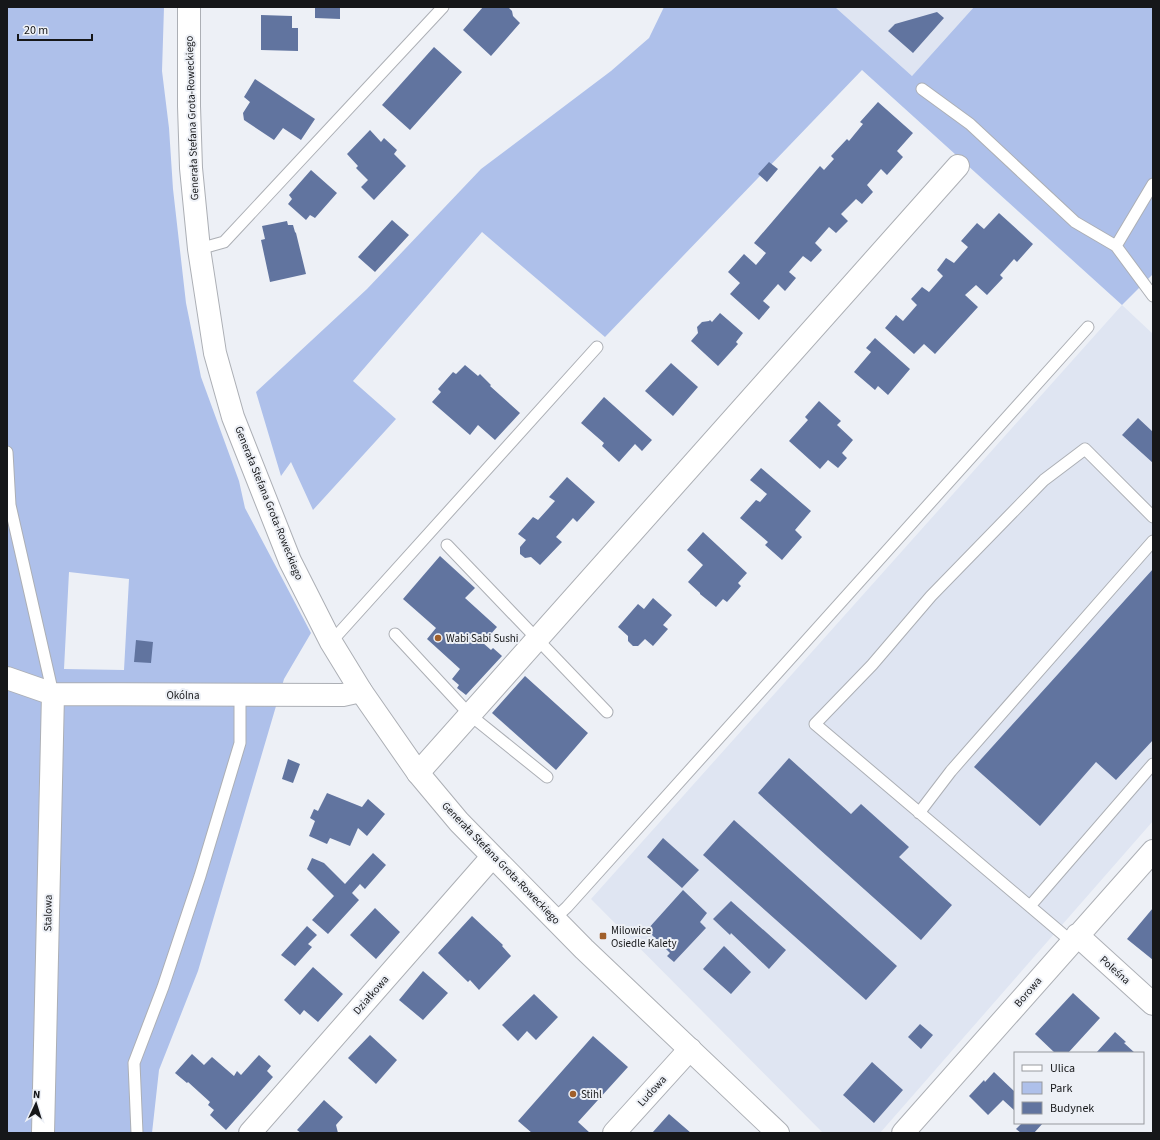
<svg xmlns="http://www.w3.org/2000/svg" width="1160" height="1140" font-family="'Source Sans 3',sans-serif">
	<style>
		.built { fill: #dfe5f2 }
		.green { fill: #aec0ea; fill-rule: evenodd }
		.building { fill: #61749f }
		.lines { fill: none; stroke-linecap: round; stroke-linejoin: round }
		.lane-casing { stroke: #acafb5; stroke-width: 13 }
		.street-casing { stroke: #acafb5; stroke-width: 24 }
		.secondary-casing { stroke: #acafb5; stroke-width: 24 }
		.lane { stroke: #fff; stroke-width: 11 }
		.street { stroke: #fff; stroke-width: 22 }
		.secondary { stroke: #fff; stroke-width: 22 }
		.poi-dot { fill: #a05f2b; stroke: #edf0f6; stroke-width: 1.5 }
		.labels { text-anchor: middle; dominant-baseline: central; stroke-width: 4; stroke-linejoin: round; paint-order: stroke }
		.street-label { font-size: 11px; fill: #161719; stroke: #edf0f6 }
		.poi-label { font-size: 11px; fill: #161719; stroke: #edf0f6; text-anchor: start }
	</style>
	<rect width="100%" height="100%" fill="#edf0f6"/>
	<!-- built -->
	<path class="built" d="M835,7H974L912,76Z
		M1122,305L1153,334V821L880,1133H823L591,899Z"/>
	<!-- green -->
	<path class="green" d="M7,7H164L162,71L169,128L173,189L186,303L201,377L239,481L245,508L311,633L284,679L198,971L159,1070L152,1133H7ZM69,572L129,579L124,670L64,669Z
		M664,7H835L912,76L974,7H1153V274L1122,305L862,70L605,337L482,232L353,381L396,419L313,510L291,462L281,476L256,392L367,289L481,169L611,71L649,38Z"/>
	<!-- building -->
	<path class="building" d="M315,7H340V19L315,18Z
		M483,7H508L512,11L513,16L520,23L491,56L463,30Z
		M937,12L944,18L913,53L888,31L895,24Z
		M261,15L292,16V28H298V51L261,50Z
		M434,47L462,72L410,130L382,105Z
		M255,79L315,119L301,140L283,128L274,140L244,120L243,113L250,102L244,97Z
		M878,102L913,133L897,151L903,157L887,175L881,169L867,185L873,192L862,204L856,199L841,214L848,221L836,233L829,227L815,243L822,250L811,262L803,256L789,272L796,278L785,291L778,284L763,301L770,307L759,320L730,294L740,283L728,272L744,254L756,265L766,253L754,243L820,166L824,170L834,159L831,156L847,139L849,141L863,124L860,122Z
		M370,130L381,142L384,138L397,150L394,154L406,166L374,200L361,187L368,180L356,168L358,166L347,154Z
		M769,162L778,169L767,182L758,174Z
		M311,170L337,193L315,218L310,215L306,220L288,204L292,199L289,195Z
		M999,213L1033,244L1017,262L1014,259L1000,275L1003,278L987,295L976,285L965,295L978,307L935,354L924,344L914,354L885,328L896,315L903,321L917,305L911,299L922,287L929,292L943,276L937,270L946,258L954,263L968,247L961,241L977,223L984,229Z
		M392,220L409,235L375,272L358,257Z
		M287,221L288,225H293L295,232L296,233L306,274L270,282L261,240L265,239L262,226Z
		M720,313L743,333L736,342L738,344L718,366L691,341L698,333L697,327L702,322L709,321L710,320L712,322Z
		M875,338L910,369L888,395L878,386L875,390L854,372L871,352L866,348Z
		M671,363L698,387L673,416L645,391Z
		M465,365L478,376L480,374L491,385L490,386L520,413L495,440L478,425L470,435L432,402L441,392L438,389L453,372L456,374Z
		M604,397L652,440L642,451L635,444L619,462L602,446L604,443L581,423Z
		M819,401L841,421L837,425L853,440L842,453L847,458L838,468L828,460L820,469L789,441L808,420L805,417Z
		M1138,418L1153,432V463L1122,435Z
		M761,468L811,511L795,530L802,537L782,560L765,545L768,542L740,518L756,500L760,502L767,494L750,480Z
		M567,477L595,502L577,522L573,518L565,527L556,537L562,542L540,565L531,557L525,558L520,554V547L526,540L518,534L533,517L538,520L548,509L555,501L549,497Z
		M703,532L747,573L738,583L741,586L727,602L723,599L716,607L700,594V593L688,582L703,565L687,550Z
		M440,556L475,588L465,598L497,627L483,643L491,650L493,648L502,656L466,695L457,688L459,685L452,679L460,669L427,639L436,628L403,599Z
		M1153,569V740L1116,780L1096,762L1040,826L974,767Z
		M653,598L672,615L663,625L668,629L653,646L645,639L638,646H633L628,641V636L618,627L638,604L644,609Z
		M136,640L153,642L151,663L134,662Z
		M525,676L588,733L556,770L492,713Z
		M789,758L851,814L861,804L909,847L899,857L952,905L921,940L818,848L758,793Z
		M288,759L300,764L293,783L282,779Z
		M327,793L362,807L368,799L385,814L367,836L358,828L350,846L330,838L327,844L309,836L315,821L310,818L314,809L318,811Z
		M734,820L897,966L866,1000L703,855Z
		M663,838L699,870L682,888L647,857Z
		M373,853L386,865L365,889L360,884L352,893L359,900L328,934L312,920L334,896L307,869L312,858L324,863L345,884Z
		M683,890L707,913L700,922L706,928L674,962L667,956L670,953L647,930Z
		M731,901L786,950L769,969L731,933L730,935L713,919Z
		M375,908L400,932L376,959L350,935Z
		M1153,908V960L1127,939Z
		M472,916L503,945L502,946L511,956L479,990L470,980L468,982L438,953Z
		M307,926L317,935L308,944L312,947L295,966L281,955Z
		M724,946L751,972L731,994L703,969Z
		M313,967L343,994L318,1022L304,1010L300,1015L284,1000Z
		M423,971L448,993L423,1020L399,1000Z
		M1073,993L1100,1018L1068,1053H1055L1035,1034Z
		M534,994L558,1017L536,1040L527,1031L518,1041L502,1025Z
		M920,1024L933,1035L921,1049L908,1037Z
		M1115,1032L1126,1042L1124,1043L1135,1053H1096Z
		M370,1035L397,1060L376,1084L348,1058Z
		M593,1036L628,1067L578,1122L590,1133H532L518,1121Z
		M192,1054L204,1065L212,1057L234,1076L237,1071L241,1075L259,1055L271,1066L267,1071L273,1077L226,1130L210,1115L214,1110L208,1105L210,1102L188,1082L187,1083L175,1073Z
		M872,1062L903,1090L874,1123L843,1095Z
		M994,1072L1015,1092V1111L1003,1100L988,1115L969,1096L984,1080L985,1082Z
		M324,1100L343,1117L336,1125L338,1133H301L297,1130Z
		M669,1114L691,1133H652Z
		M1022,1123H1043L1034,1133H1021L1016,1129Z"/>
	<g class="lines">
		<!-- lane casing -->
		<g class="lane-casing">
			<path id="lane" d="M922,89L970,124L1075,222L1116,246
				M1153,184L1116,246L1153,296
				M199,249L224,242L443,7
				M7,452L10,505L53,694
				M447,545L607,712
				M395,634L470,715L547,777
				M331,642L597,347
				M919,813L951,771L1153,541
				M1030,906L1153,764
				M554,919L567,907L1088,327
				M1072,942L815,724L872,665L931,596L1044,480L1085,449L1153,517
				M137,1133L134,1063L163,987L200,876L240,743V695"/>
		</g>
		<!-- street casing -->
		<g class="street-casing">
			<path id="street" d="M7,678L53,694L343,695L361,691
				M418,773L958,166
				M1077,935L1153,1004
				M43,1133L53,694
				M250,1133L492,857
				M614,1133L690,1049
				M903,1133L1153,851"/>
		</g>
		<!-- secondary casing -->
		<g class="secondary-casing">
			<path id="secondary" d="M189,7V106L191,168L199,249L215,353L233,417L290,561L331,642L361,691L418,773L459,822L584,949L778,1133"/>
		</g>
		<!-- lane -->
		<use href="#lane" class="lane"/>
		<!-- street -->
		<use href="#street" class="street"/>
		<!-- secondary -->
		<use href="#secondary" class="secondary"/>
	</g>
	<!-- markers -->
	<g class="poi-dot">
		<circle cx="438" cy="638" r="4"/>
		<rect x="599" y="932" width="8" height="8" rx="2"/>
		<circle cx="573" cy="1094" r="4"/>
	</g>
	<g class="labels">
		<!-- street labels -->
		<g class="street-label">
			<text transform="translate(192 118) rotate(-92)">Generała Stefana Grota-Roweckiego</text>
			<text transform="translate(269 503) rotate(68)">Generała Stefana Grota-Roweckiego</text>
			<text x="183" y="695">Okólna</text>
			<text transform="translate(501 863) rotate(46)">Generała Stefana Grota-Roweckiego</text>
			<text transform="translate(48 913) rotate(-89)">Stalowa</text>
			<text transform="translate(1115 970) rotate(42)">Poleśna</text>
			<text transform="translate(1028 992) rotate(-49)">Borowa</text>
			<text transform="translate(371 995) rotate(-49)">Działkowa</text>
			<text transform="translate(652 1091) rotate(-48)">Ludowa</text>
		</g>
		<!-- poi labels -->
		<g class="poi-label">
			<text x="446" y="638">Wabi Sabi Sushi</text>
			<text x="611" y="930">Milowice<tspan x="611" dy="13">Osiedle Kalety</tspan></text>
			<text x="581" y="1094">Stihl</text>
		</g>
	</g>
	<!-- border -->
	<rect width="1160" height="1140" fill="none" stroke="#161719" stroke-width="16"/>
	<!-- legend -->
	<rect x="1014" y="1052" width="130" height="72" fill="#edf0f6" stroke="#97999e"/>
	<rect x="1022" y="1065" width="20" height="6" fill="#ffffff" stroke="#97999e"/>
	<text x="1050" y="1072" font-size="12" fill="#161719">Ulica</text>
	<rect x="1022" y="1082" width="20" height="12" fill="#aec0ea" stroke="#97999e"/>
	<text x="1050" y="1092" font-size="12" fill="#161719">Park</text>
	<rect x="1022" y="1102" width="20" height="12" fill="#61749f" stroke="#97999e"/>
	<text x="1050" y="1112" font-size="12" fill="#161719">Budynek</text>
	<!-- north arrow -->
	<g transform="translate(36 1104) rotate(4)" stroke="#edf0f6" stroke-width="3" paint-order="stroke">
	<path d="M0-3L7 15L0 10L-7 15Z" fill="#161719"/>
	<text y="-6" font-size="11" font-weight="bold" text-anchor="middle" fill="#161719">N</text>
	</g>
	<!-- scale -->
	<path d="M18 34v6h74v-6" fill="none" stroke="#161719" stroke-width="2"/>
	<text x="24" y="34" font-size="12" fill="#161719" stroke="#edf0f6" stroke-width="3" paint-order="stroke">20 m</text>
</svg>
